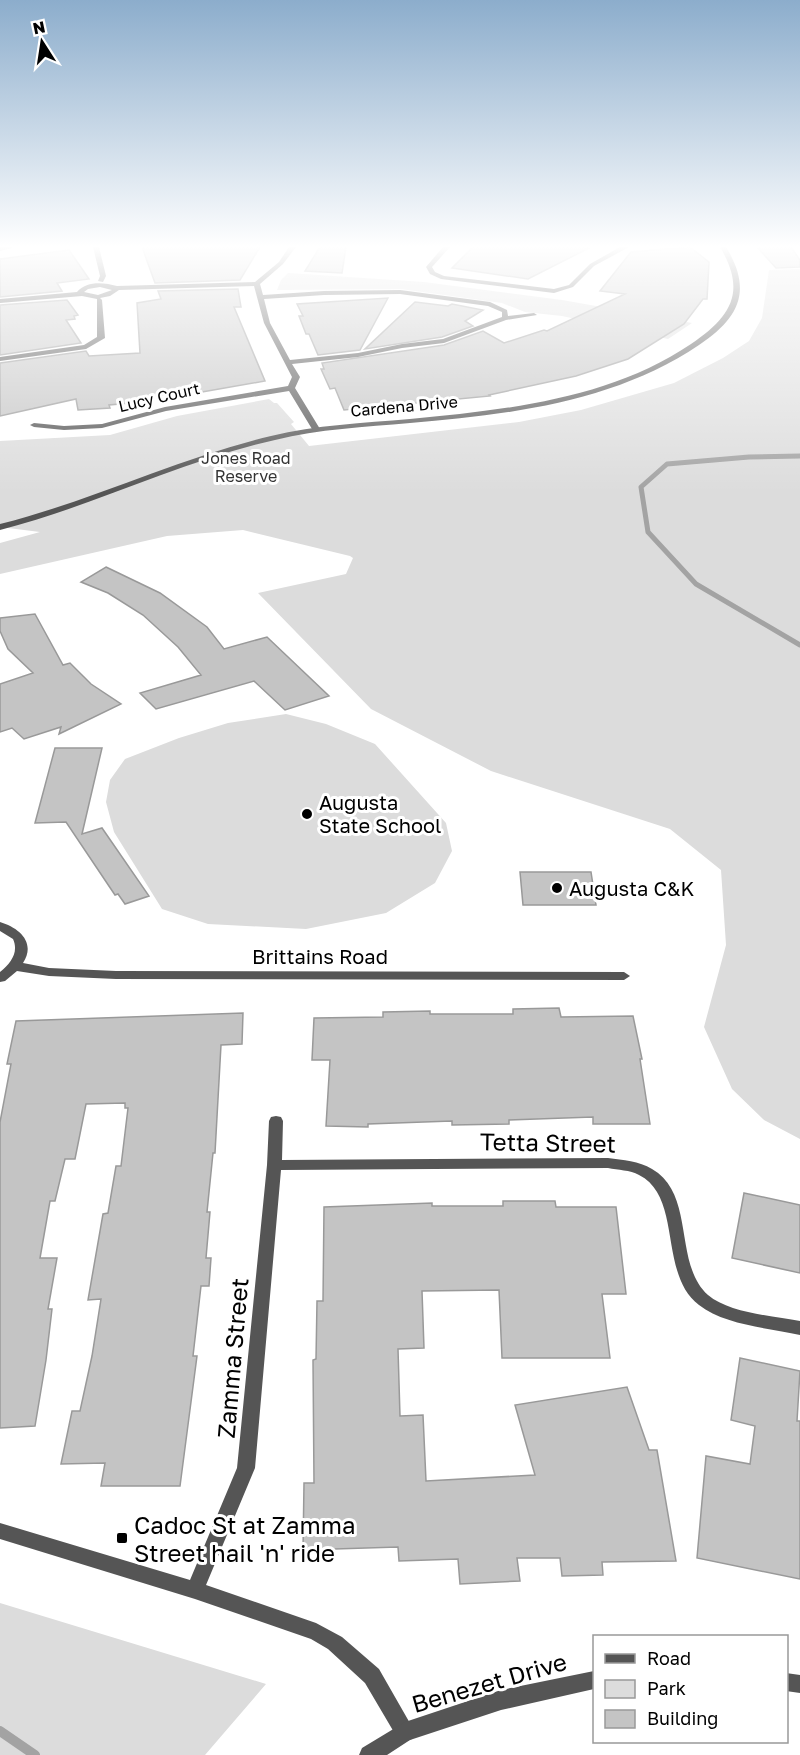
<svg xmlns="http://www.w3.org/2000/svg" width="800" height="1755" font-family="'Golos Text',sans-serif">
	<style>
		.green { fill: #dcdcdc }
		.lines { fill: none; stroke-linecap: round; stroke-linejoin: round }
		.stream-far1 { stroke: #a3a3a3; stroke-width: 5 }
		.stream { stroke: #a3a3a3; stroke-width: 10 }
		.building { fill: #c4c4c4; stroke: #999; stroke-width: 1.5 }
		.minor { fill: #555; fill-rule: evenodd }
		.tertiary { fill: #555; fill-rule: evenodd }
		.poi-dot { fill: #000; stroke: #fff; stroke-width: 2 }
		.labels { text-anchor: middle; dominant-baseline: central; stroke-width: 6; stroke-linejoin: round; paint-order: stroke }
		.far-street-label { font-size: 16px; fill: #000; stroke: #fff }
		.far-park-label { font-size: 16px; fill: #333; stroke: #fff }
		.poi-label { font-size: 20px; fill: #000; stroke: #fff; text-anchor: start }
		.street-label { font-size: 20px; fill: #000; stroke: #fff }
		.near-street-label { font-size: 24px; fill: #000; stroke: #fff }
		.near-poi-label { font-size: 24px; fill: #000; stroke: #fff; text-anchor: start }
	</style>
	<rect width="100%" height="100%" fill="#fff"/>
	<!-- green -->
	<path class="green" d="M800,269V1139L764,1120L732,1089L704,1027L726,945L721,870L670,829L491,771L371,709L258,593L346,574L353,558L350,556L243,530L167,536L0,574V543L40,532L0,527V441L110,435L177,416L269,399L274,403H277L294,422L291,424L309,446L519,422L581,410L674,383L723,358L749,341L762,318L769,270Z
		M288,273L424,282L562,300L692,323L668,339L562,316L525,312L502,303L401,289L277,290L281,280Z
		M286,714L326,724L375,744L446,823L452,851L435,883L386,913L306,929L208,924L162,909L114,832L106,802L110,780L125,759L179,738L228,723Z
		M0,1603L266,1684L205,1755H0Z"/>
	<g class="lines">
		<!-- stream-far1 -->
		<path class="stream-far1" d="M800,456L749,457L667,464L641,487L648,532L696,584L800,645"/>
		<!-- stream -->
		<path class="stream" d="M0,1731L35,1755"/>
	</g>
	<!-- building -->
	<path class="building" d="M142,247H260L240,280L155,283Z
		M320,247H346L342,273L305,271Z
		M473,247H591L528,279L452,268Z
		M690,247L709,262L707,299H703L684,324L628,359L576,376L489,395L490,396L344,410L335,388L330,389L321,369H324L322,363L444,345L483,331L504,343L544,330L547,331L625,294L600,291L631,252Z
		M757,247H791L800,260V267L776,268Z
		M69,250L89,279L57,283L62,291L0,297V259Z
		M238,289L241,307H234L265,381L202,392L152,396L153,401L109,405L110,408L78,410L76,399L0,416V363L86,351L89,356L140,353L137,303L161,299L158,291Z
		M388,298L360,350L318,355L309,334H306L299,316H303L297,304Z
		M67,300L78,315L74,316L75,319L66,320L81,343L0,355V305Z
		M415,302L448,306L452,304L483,310L465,321L473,326L442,337L365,349Z
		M106,567L160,593L207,627L224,649L267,637L329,696L285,710L254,681L156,709L140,693L201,675L178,647L143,615L108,593L81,582Z
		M35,614L63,665L70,663L91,684L121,704L59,734L61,727L24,739L12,728L0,732V684L33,673L8,649L0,631V618Z
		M55,748H102L82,834L102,828L149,896L125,904L118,894L115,895L66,822L35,823Z
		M520,872H591L596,905H523Z
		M559,1008L561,1017L633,1016L642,1059H640L650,1124H593V1117L509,1120V1124L452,1125V1121L368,1124V1127L326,1126L330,1060H312L314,1018L383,1017V1012L430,1011V1014H513V1009Z
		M243,1013L242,1044L221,1045L215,1153H213L207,1212H210L206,1258H211L209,1286H201L193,1356H197L180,1486H101L105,1463L61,1464L72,1411H80L92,1356L101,1299L88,1300L103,1214L108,1213L116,1166H121L128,1108H125V1103L86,1104L75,1159H65L55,1201H50L40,1258H57L48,1309H52L46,1360L35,1426L0,1428V1122L11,1064H7L16,1021Z
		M744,1193L800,1205V1273L732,1258Z
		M503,1201H555L556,1207H616L626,1294H602L610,1358H502L499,1290L422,1291L424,1348L398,1349L400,1416L423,1415L426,1481L535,1475L515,1405L627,1387L649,1450H657L676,1561L602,1562L603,1575L562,1576L560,1558H517L520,1581L460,1584L458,1559L399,1561L398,1547L303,1550L304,1483H314L313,1360L316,1359L317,1301H323L324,1207L432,1203V1206H503Z
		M740,1358L800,1371L797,1421H800V1579L697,1558L706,1456L750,1464L755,1426L731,1420Z"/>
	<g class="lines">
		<!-- minor -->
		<path class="minor" d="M0,247H15L0,251Z
			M93,247H99L106,276L103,282L98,281L100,276Z
			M289,247H296L283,264L260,284L263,295L324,291L400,290L490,302L507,310L508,316L534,313L537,315L506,320L444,343L402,348L358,357L292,364L300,377L295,388L320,429L316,431L312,429L289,391L166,411L102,428L64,430L34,427L30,425L34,423L64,426L102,424L165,407L288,386L292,377L264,323L254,286L119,290L110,296L100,298L102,300L105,338L86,349L0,361V357L84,345L97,337V299L82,296L0,303V299L77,292C86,281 103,282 117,286L255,282L279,262ZM100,287L112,290L98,295L84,292L88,289ZM400,294L488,306L502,312V317L443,339L402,344L358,353L290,360L270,323L264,299L324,295Z
			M443,247H450L432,267L435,272L444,276L554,289L569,285L590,264L620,247H629L594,266L573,287L554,293L441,279L430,274L426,267Z
			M0,922C20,928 36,943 23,963L49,968L116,971L624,972L630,976L624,980L116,979L49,976L17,971L5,981L0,982V972C11,963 19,952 13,939L0,931Z
			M276,1116L281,1117L283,1121L282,1160L608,1158C623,1160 639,1161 652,1169C696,1194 673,1264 708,1295C729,1313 773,1316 800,1321V1335C769,1328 724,1325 699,1305C658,1274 683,1197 639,1175C630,1170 618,1170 608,1168L281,1170L255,1468L206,1585L316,1623L342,1637L379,1669L415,1732L412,1739L405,1742L398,1739L365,1683L328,1649L311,1639L195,1599L0,1539V1523L190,1580L237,1468L267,1165L269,1121L271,1117Z"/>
		<!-- tertiary -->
		<path class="tertiary" d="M720,247H726C753,291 739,318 699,345C615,402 508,415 410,423C365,427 319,429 275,440C181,461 94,506 0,530V524C92,501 178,458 271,436C316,425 363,423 410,419C505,410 610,399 691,344C731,317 747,292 720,247Z
			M594,1671V1689L501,1710L410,1740L387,1755H359L362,1748L405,1722L501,1690Z
			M786,1673L800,1675V1693L786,1691Z"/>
	</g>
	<!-- sky -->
	<linearGradient id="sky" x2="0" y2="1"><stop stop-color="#8cadcc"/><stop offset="0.5" stop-color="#fff"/><stop offset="1" stop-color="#fff" stop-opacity="0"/></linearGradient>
	<rect width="800" height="493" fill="url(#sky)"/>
	<!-- markers -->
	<g class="poi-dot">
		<circle cx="307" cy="814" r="6"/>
		<circle cx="557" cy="888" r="6"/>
		<rect x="116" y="1532" width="12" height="12" rx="3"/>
	</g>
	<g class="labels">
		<!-- far-street labels -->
		<g class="far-street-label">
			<text transform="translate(159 397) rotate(-13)">Lucy Court</text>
			<text transform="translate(404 406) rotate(-5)">Cardena Drive</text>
		</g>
		<!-- far-park labels -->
		<g class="far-park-label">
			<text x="246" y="458">Jones Road<tspan x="246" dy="18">Reserve</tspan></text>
		</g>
		<!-- poi labels -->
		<g class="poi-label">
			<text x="319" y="802">Augusta<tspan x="319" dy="23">State School</tspan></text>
			<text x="569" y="888">Augusta C&amp;K</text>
		</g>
		<!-- street labels -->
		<g class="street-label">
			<text x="320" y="956">Brittains Road</text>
		</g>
		<!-- near-street labels -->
		<g class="near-street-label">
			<text transform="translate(548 1142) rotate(1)">Tetta Street</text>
			<text transform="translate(232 1358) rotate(-85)">Zamma Street</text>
			<text transform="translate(489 1682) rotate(-16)">Benezet Drive</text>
		</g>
		<!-- near-poi labels -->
		<g class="near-poi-label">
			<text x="134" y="1524">Cadoc St at Zamma<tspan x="134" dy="28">Street hail 'n' ride</tspan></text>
		</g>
	</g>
	<!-- legend -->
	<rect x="593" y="1635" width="195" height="108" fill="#ffffff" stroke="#999999" stroke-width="1.5"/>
	<rect x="605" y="1654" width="30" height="9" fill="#555555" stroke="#999999" stroke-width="1.5"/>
	<text x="647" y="1665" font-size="18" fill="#000000">Road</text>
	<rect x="605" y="1680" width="30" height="18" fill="#dcdcdc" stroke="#999999" stroke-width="1.5"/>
	<text x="647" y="1695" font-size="18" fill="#000000">Park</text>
	<rect x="605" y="1710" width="30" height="18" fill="#c4c4c4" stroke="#999999" stroke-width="1.5"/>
	<text x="647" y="1725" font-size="18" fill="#000000">Building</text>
	<!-- north arrow -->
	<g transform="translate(42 42) rotate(348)" stroke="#ffffff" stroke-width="4.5" paint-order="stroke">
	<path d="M0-4.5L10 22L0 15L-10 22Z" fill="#000000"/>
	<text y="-9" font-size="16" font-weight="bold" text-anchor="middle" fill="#000000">N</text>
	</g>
</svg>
